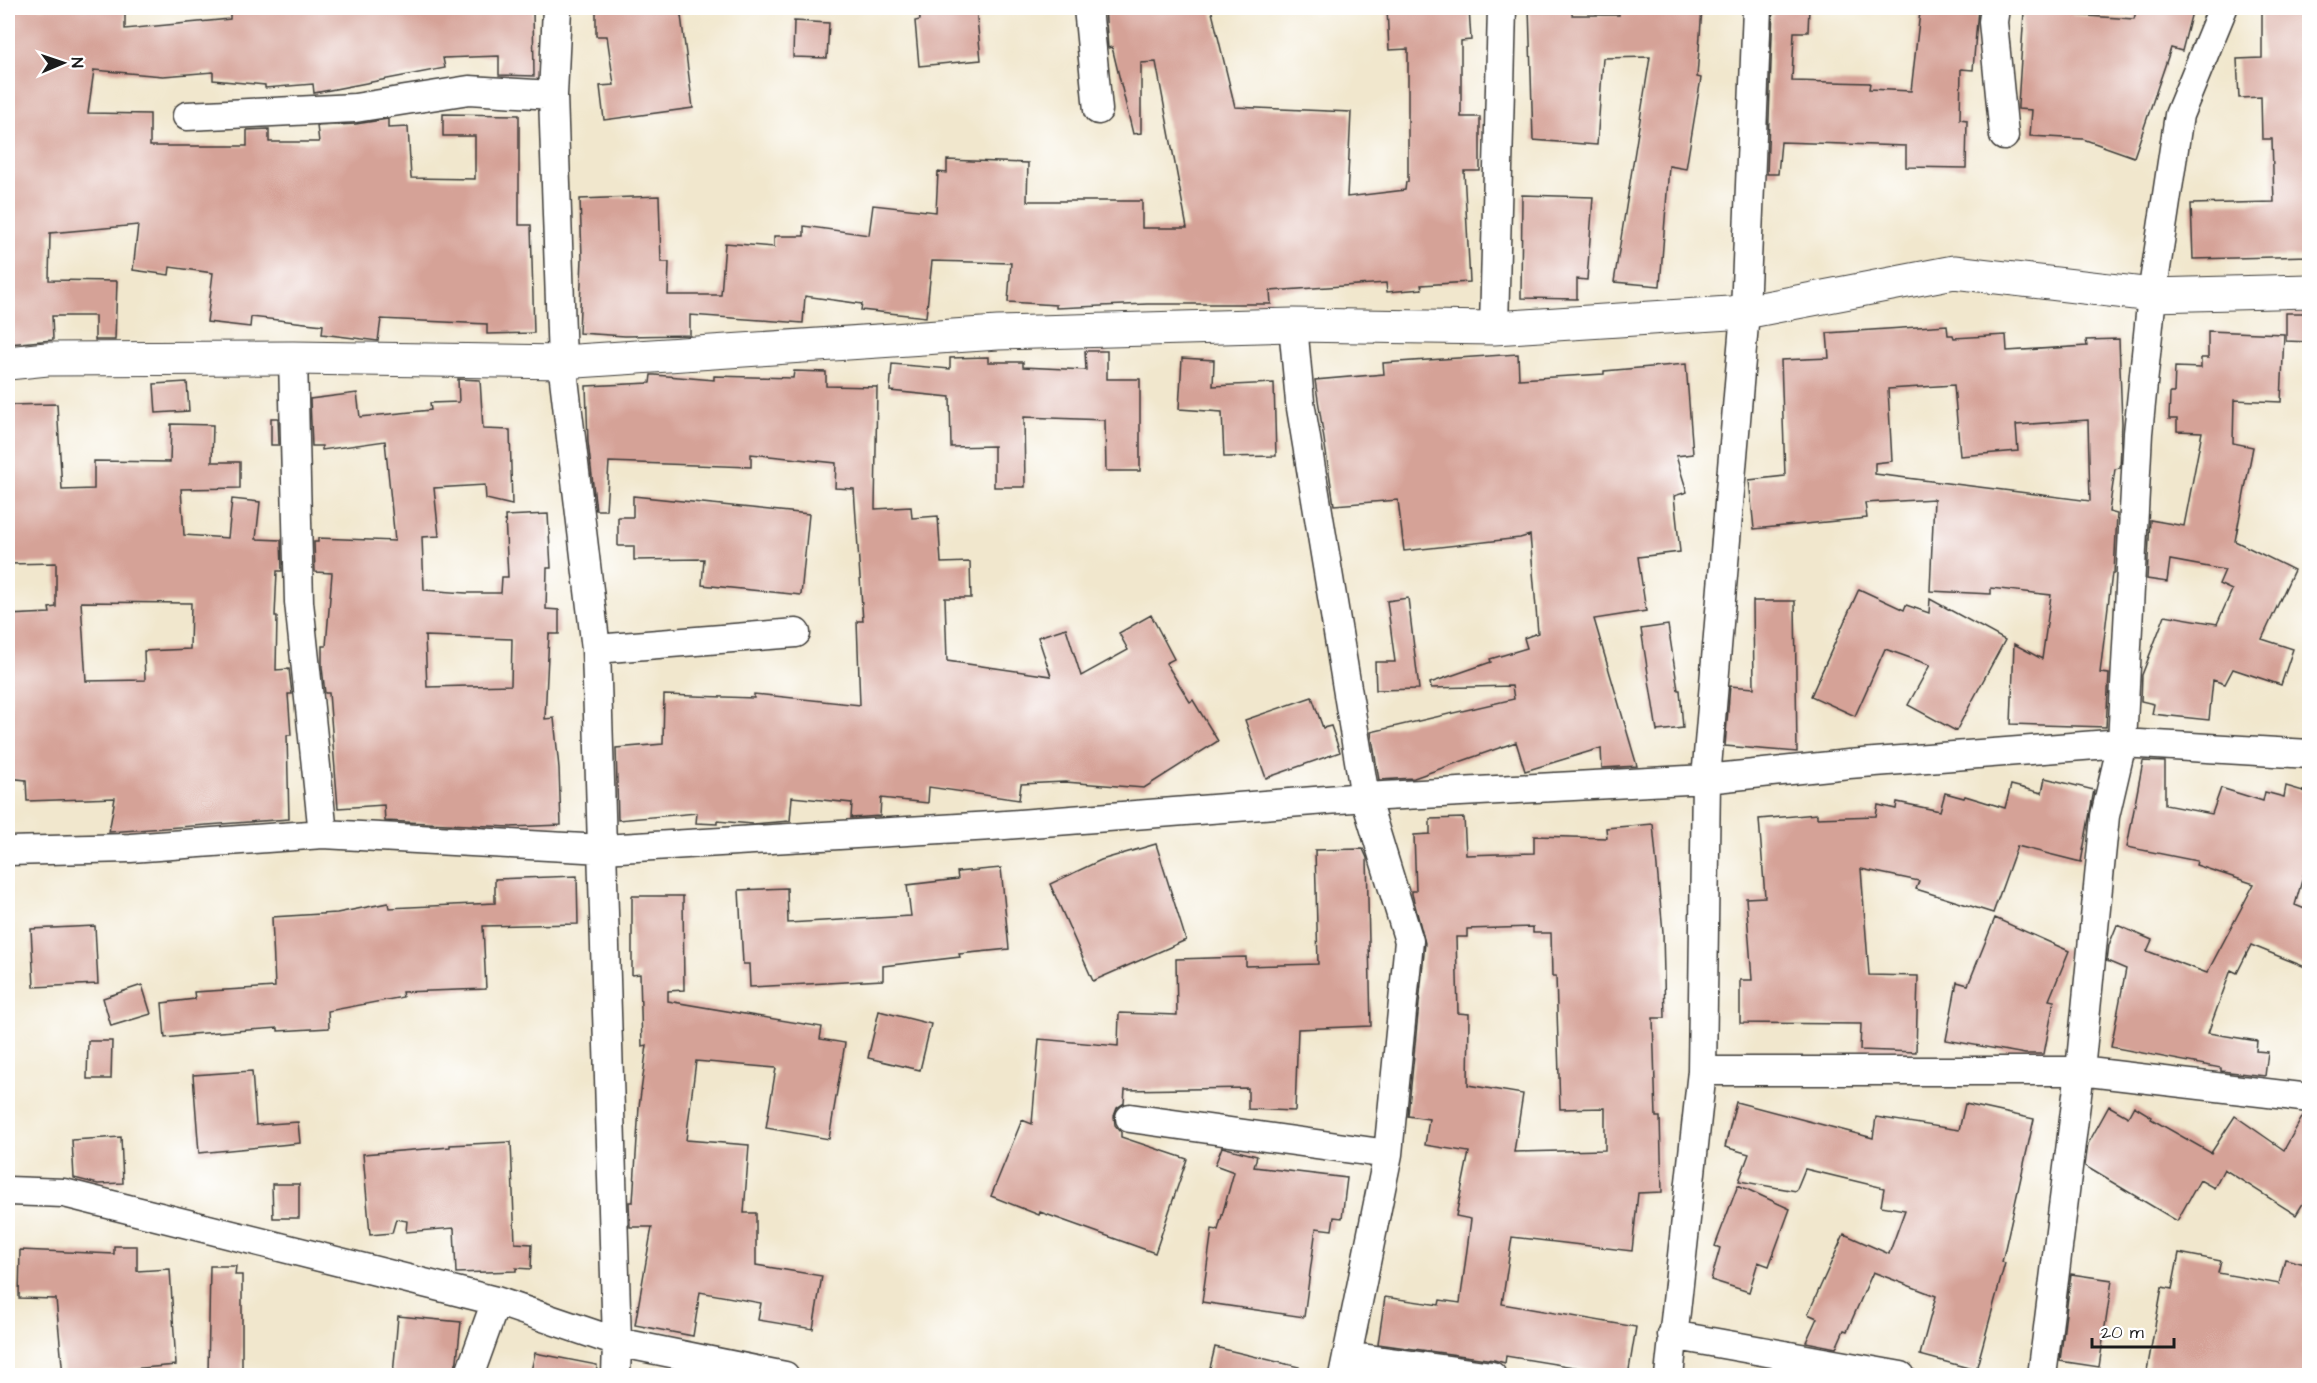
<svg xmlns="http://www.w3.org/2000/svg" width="2317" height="1383" font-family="'Architects Daughter',sans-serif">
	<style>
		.building { fill: #d5a297; fill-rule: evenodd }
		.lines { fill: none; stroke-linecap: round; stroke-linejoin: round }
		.street-casing { stroke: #3c3a37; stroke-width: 31 }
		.secondary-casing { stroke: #3c3a37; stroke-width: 35 }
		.street { stroke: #fff; stroke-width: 28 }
		.secondary { stroke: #fff; stroke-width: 33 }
	</style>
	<rect width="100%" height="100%" fill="#fff"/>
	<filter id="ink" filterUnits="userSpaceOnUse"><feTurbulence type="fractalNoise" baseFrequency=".0167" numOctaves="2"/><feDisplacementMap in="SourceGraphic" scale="12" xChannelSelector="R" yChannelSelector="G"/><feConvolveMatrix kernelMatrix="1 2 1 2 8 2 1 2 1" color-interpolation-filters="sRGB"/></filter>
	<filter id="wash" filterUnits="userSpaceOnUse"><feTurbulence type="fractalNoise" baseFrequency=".008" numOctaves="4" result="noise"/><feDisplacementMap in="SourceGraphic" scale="24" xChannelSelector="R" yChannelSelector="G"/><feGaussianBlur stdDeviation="1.35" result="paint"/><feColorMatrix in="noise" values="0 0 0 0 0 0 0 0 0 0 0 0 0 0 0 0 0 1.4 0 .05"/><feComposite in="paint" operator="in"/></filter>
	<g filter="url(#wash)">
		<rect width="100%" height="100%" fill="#f1e7cd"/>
		<g id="blocks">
			<!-- building -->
			<path class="building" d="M8,8H125V29L230,19V8H533L534,76L499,75V56L443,58L445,68L314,93L313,84L265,88V85L213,80V72L163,76L94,70L88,113L150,114V146H247V130L269,129V142H319L317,126L356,124L388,119V128L408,127L411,178L475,179V136H443V114L519,115V225H531L534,333L487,334V324L381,319L378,341L322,334L323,325L251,317L250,327L207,322L213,273L170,267L169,275L133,270L138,225L50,233L49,280L117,281L115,340H95V316H52L53,340L8,344Z
				M596,8H680L693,108L604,120L600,86L614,85L607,36H596Z
				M919,8H976L981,60L919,66L915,21L920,20Z
				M1105,8H1211L1235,107L1351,112L1347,197L1405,190L1406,182H1408V49L1389,50L1387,8H1469L1471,40L1461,41V117H1480V171H1464L1470,282L1421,285L1422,289L1387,292L1386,283L1270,291L1271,304H1147L1056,308V305L1008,302L1011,263L932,261L926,317L861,310L862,304L805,296L803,323L690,315V335L625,336L579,333L582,258L580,199L659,196L661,262H669L668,295H721L725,243L774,247V236H804V226L869,235L873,205L936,212L938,172L947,173V160L1028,163L1027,201H1142V228H1187L1156,62L1141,63V133L1133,134L1112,47L1108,48Z
				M1529,8H1572V15H1619V8H1702L1697,77L1701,78L1686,169L1669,166L1660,286L1614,282L1650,57L1603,58L1597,145L1533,140Z
				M1773,8H1809L1808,32H1794L1792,81L1870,83L1869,89L1911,91L1920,12L1931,13V8H1978L1973,70L1961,69L1960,119L1967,120L1966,168L1906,167V146L1781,142L1778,174H1767Z
				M2046,8H2073L2072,15L2134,19L2137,8H2193L2182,51L2171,48L2134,157L2083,139L2030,136L2032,110L2018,109V105L2024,12L2046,13Z
				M2262,8H2310V256L2193,259L2191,204L2274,202L2272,139H2262L2261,97L2239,98L2237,59L2262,58Z
				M794,21L829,23L827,58L793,57Z
				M1522,195L1593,197L1587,280L1577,279V299L1521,298Z
				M2286,313H2310V342L2286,341Z
				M1947,325L1948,335H1953L1954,338L2006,335L2007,351L2087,346L2086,340L2119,339L2122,423L2120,468L2115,469L2109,512L2117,514L2114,573H2112L2100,673L2109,674L2106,727L2011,724L2014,644L2042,659L2051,595L1991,588V594L1930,591L1934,499L1865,503L1867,518L1754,529L1749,480L1785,476L1781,360L1829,358L1827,333ZM1954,385L1960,456L2018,451L2016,425L2088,420L2090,501L1875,474V463L1892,461L1888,389Z
				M2208,331L2284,334L2281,402L2234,400L2233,443L2253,447L2235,541L2294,570L2262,639L2293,649L2281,685L2233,669L2225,684L2213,680L2209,720L2152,714L2154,704L2141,701L2142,675L2165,615L2217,624L2232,590L2219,584L2225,570L2170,560L2167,582L2147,579L2150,520L2184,526L2202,432L2177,431V419H2169L2170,393H2174L2175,367L2201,368V358H2208Z
				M1085,351H1107V379H1140V471H1106L1105,420L1024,417L1025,487H994V446L951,447L950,397L890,391L892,364L950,369V358L988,357V362H1023V367L1086,370Z
				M1518,354L1519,379L1604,374V371L1686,364L1693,454L1676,456L1687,492L1674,496L1680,552L1638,557L1646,611L1594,619L1637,766L1602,768L1601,748L1525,771L1516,742L1414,778L1379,780L1371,732L1514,699L1512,686L1431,688L1430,683L1491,662L1490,659L1527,648L1524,638L1538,633L1530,535L1520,538L1404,551L1398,500L1334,505L1315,380L1384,374L1383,363Z
				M1182,358L1214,360L1213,386L1274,383L1276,456L1224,457L1222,412L1179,409Z
				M794,371L826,372V386L877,387L875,509L911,507L912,518L938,516L941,563L970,562L971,598H945L947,661L1051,676L1038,637L1066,628L1081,676L1128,650L1119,633L1151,615L1174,659L1166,663L1190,702L1193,700L1218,741L1144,788L1065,782L1021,784L1019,800L929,787L928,803L881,798L880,816L851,818L852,803L792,797L790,821L753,824L717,821V824L696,823L697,813L618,820L616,748L663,744L664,695L754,698V694L860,705L857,621H863L854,489L835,488L836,463L751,454V467L609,462L606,510H596L588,442L586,386L650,383L651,375H655L714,380V376L793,378Z
				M458,379L480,380L483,429L510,430L512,505L486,499L485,485L434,488L439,536L422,537L424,590L466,593H501L502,577H508L505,516L548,514L551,568H547L546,609L559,610V634H549L545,719L554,718L559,768L561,825L510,827L385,821L384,805L338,808L329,693H325L322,667V646H326L332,573L315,572L314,542H318V538L395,541L385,441L322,450V446H312L310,399L357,393L360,417L431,410L430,403L459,402ZM425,636L512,639L511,685L427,687Z
				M187,382L189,411L156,413L154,384Z
				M57,404L62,490L94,489V461L170,462L171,424L213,425L212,462H240V488L181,489L184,535L228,538L232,499L260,502L256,539L281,540L282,571H277L275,616H277L276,670L289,669L292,694H288L291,735H287L289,819L109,832L115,798L27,801L26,780L8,778V733L11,734L10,667H8V615L50,613L49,608L56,607V563L8,564V405ZM81,602L191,603L190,649L144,651L145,680L86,681Z
				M271,418H278L279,445H271Z
				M633,496L809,514L801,595L702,585L704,559L634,560V546H618V517H633Z
				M1859,589L1904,610L1906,605L1929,613L1930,599L2005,640L1956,731L1908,705L1930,665L1885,649L1855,716L1811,696Z
				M1408,598L1419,689L1376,690L1375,662H1395L1387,601Z
				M1753,601H1795L1797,752L1725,746L1730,686L1754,688Z
				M1668,625L1678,690H1680L1683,728L1657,731L1641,629Z
				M1312,697L1323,728L1331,726L1340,752L1266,778L1245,720Z
				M2143,761L2165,762V805L2212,814L2221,788L2263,801L2265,792L2284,797L2286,786L2310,793V852L2295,905L2310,911V969L2251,945L2237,973L2231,970L2208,1033L2257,1041L2256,1051L2268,1052L2265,1076L2221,1071V1068L2111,1047L2126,969L2107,961L2109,945L2117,925L2152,940L2147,951L2207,973L2254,884L2196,865L2197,861L2127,847Z
				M2045,778L2094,790L2081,862L2017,846L1993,913L1916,889L1919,881L1861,869L1869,975L1918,976L1916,1052L1860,1050L1861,1024L1740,1023V980H1752L1746,898L1765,897L1759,819L1817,814V818L1876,816L1878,805L1896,809L1897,802L1940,811L1945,793L1964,798L1965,796L2005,808L2011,785L2042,793Z
				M1464,818L1466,855L1534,853V836L1607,838L1606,828L1653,824L1663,932L1665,1018H1653L1656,1117H1660L1662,1192L1638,1193L1632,1251L1512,1237L1502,1304L1636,1327L1628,1376L1506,1356L1505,1363L1494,1360L1378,1344L1385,1297L1439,1305L1440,1300L1460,1303L1471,1219L1456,1216L1469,1152L1425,1145L1429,1119L1408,1116L1425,943L1412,894V891H1416L1414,835L1430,834V819ZM1533,927V933H1551L1552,976H1556L1560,1109L1605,1108V1150L1514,1152L1523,1094L1468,1085L1469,1014L1458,1013L1456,937H1467V929Z
				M1156,844L1186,940L1093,981L1050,884L1101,860Z
				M1363,849L1367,858L1371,1026L1298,1029L1295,1111L1248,1109V1088L1125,1090L1124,1103L1117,1108L1114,1116L1115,1125L1121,1132V1137L1187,1159L1155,1253L1040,1212L1039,1215L991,1196L1022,1120L1032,1124L1039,1039L1118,1046L1119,1013L1177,1015L1176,959L1246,957V966L1318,964L1315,850Z
				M1001,868L1009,949L959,954L960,957L883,966V980L750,987L749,964H743L739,890L787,888L788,923L911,916L907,885L958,879L957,872Z
				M577,876L578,924L483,926L486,989L402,992L403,997L328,1011L329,1028L278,1031V1028L191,1034V1035L165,1038L162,1003L195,999L194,992L275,987L272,917L337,913L388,903L389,908L495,903V879Z
				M632,896H683L684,990L668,991V1001L822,1027L820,1039L845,1043L829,1139L766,1128L776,1068L696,1061L686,1140L749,1145L744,1213H756V1265L822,1276L813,1329L758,1320L761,1303L700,1292L693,1336L635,1325L652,1227H630L629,1202H633L639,1107L647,1045L642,1046L640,974L632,975Z
				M1995,918L2069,951L2049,1000L2054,1001L2044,1054H2025L1946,1040L1957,982L1968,985Z
				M95,926L98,984L34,987L31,929Z
				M142,985L151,1014L111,1026L103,998Z
				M879,1011L931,1024L920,1070L868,1058Z
				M88,1041H112L111,1079H87Z
				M252,1071L256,1125L298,1122L300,1143L199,1153L193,1075Z
				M1736,1102L1873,1138L1876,1117L1959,1130L1965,1104L2034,1119L2002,1262L2005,1263L1976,1370L1920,1355L1936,1296L1873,1272L1847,1331L1844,1330L1836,1348L1806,1342L1817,1318L1808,1314L1844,1234L1889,1254L1905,1210L1881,1206L1884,1188L1805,1169L1796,1191L1739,1181L1749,1154L1725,1147Z
				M2109,1106L2128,1117L2134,1106L2152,1117L2151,1119L2211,1153L2235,1116L2284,1150L2304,1114H2310V1192L2296,1215L2224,1169L2214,1188L2200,1180L2177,1221L2085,1166L2088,1144Z
				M121,1137L123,1183L98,1184L74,1178L72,1140Z
				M511,1142L515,1243L532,1244L531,1269L516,1268V1271L456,1273L454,1228L406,1232L407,1221L396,1219L392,1233L370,1235L363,1154L450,1147V1145Z
				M1222,1147L1257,1156L1254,1167L1347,1178L1342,1218L1334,1217L1332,1230L1316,1228L1304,1317L1202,1302L1212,1229L1218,1230L1234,1172L1215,1165Z
				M272,1184H299V1218H273Z
				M1738,1185L1790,1209L1769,1266L1758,1262L1749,1292L1711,1280L1720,1248L1715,1246Z
				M114,1246H137V1271L170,1269L176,1365L98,1372L97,1376H63L56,1299L19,1298L20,1250L114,1254Z
				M2179,1253L2221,1261L2218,1273L2279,1284L2285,1259L2309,1265L2304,1286L2310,1287V1376H2146L2162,1287L2172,1289Z
				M210,1266H236L235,1275H242V1375H208Z
				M2071,1274L2112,1280L2099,1367L2060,1361Z
				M398,1316L461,1322L457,1360L453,1376H393Z
				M1215,1347L1299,1367L1298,1376H1208Z
				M535,1353L597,1365L596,1376H530Z"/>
		</g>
	</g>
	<g filter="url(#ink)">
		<use href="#blocks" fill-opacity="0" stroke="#3c3a37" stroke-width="1.5"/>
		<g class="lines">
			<!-- street casing -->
			<g class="street-casing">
				<path id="street" d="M557,8L553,95L562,362L596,649L617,1342L616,1376
					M1088,8L1098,110
					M1995,8L1993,22L2004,136
					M187,116L355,108L469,90L553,95
					M1293,325L1300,402L1365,797L1409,941L1388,1154L1343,1376
					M1494,328L1502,8
					M293,358L299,602L323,834
					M596,649L796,633
					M8,851L130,848L323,834L603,849L992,826L1365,797L1706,779L1849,764L2122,743L2310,754
					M1702,1071H2080L2310,1098
					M1130,1118L1388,1154
					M8,1191L64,1193L496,1301L617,1342L785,1376
					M1672,1335L1901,1376
					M1347,1356L1492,1376
					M469,1376L496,1301
					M1669,1376L1702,1071L1706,779L1745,312L1757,8
					M2042,1376L2080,1071L2105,816L2122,743L2138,433L2152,295L2179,115L2223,8"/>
			</g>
			<!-- secondary casing -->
			<g class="secondary-casing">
				<path id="secondary" d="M8,363L47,359L293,358L562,362L998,333L1293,325L1494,328L1745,312L1954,272L2152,295L2310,291"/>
			</g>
			<!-- street -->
			<use href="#street" class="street"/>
			<!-- secondary -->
			<use href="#secondary" class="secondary"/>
		</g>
	</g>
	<!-- margin -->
	<rect width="2317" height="1383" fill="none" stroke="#fff" stroke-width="30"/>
	<!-- north arrow -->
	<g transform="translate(63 63) rotate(88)" stroke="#ffffff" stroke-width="4.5" paint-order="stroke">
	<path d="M0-4.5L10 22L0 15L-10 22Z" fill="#1c1c1c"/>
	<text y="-9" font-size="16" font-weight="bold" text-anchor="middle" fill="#1c1c1c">N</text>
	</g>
	<!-- scale -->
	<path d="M2092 1338v9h82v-9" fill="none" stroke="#1c1c1c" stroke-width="3"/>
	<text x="2101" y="1338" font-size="18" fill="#1c1c1c" stroke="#ffffff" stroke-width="4.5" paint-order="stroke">20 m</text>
</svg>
